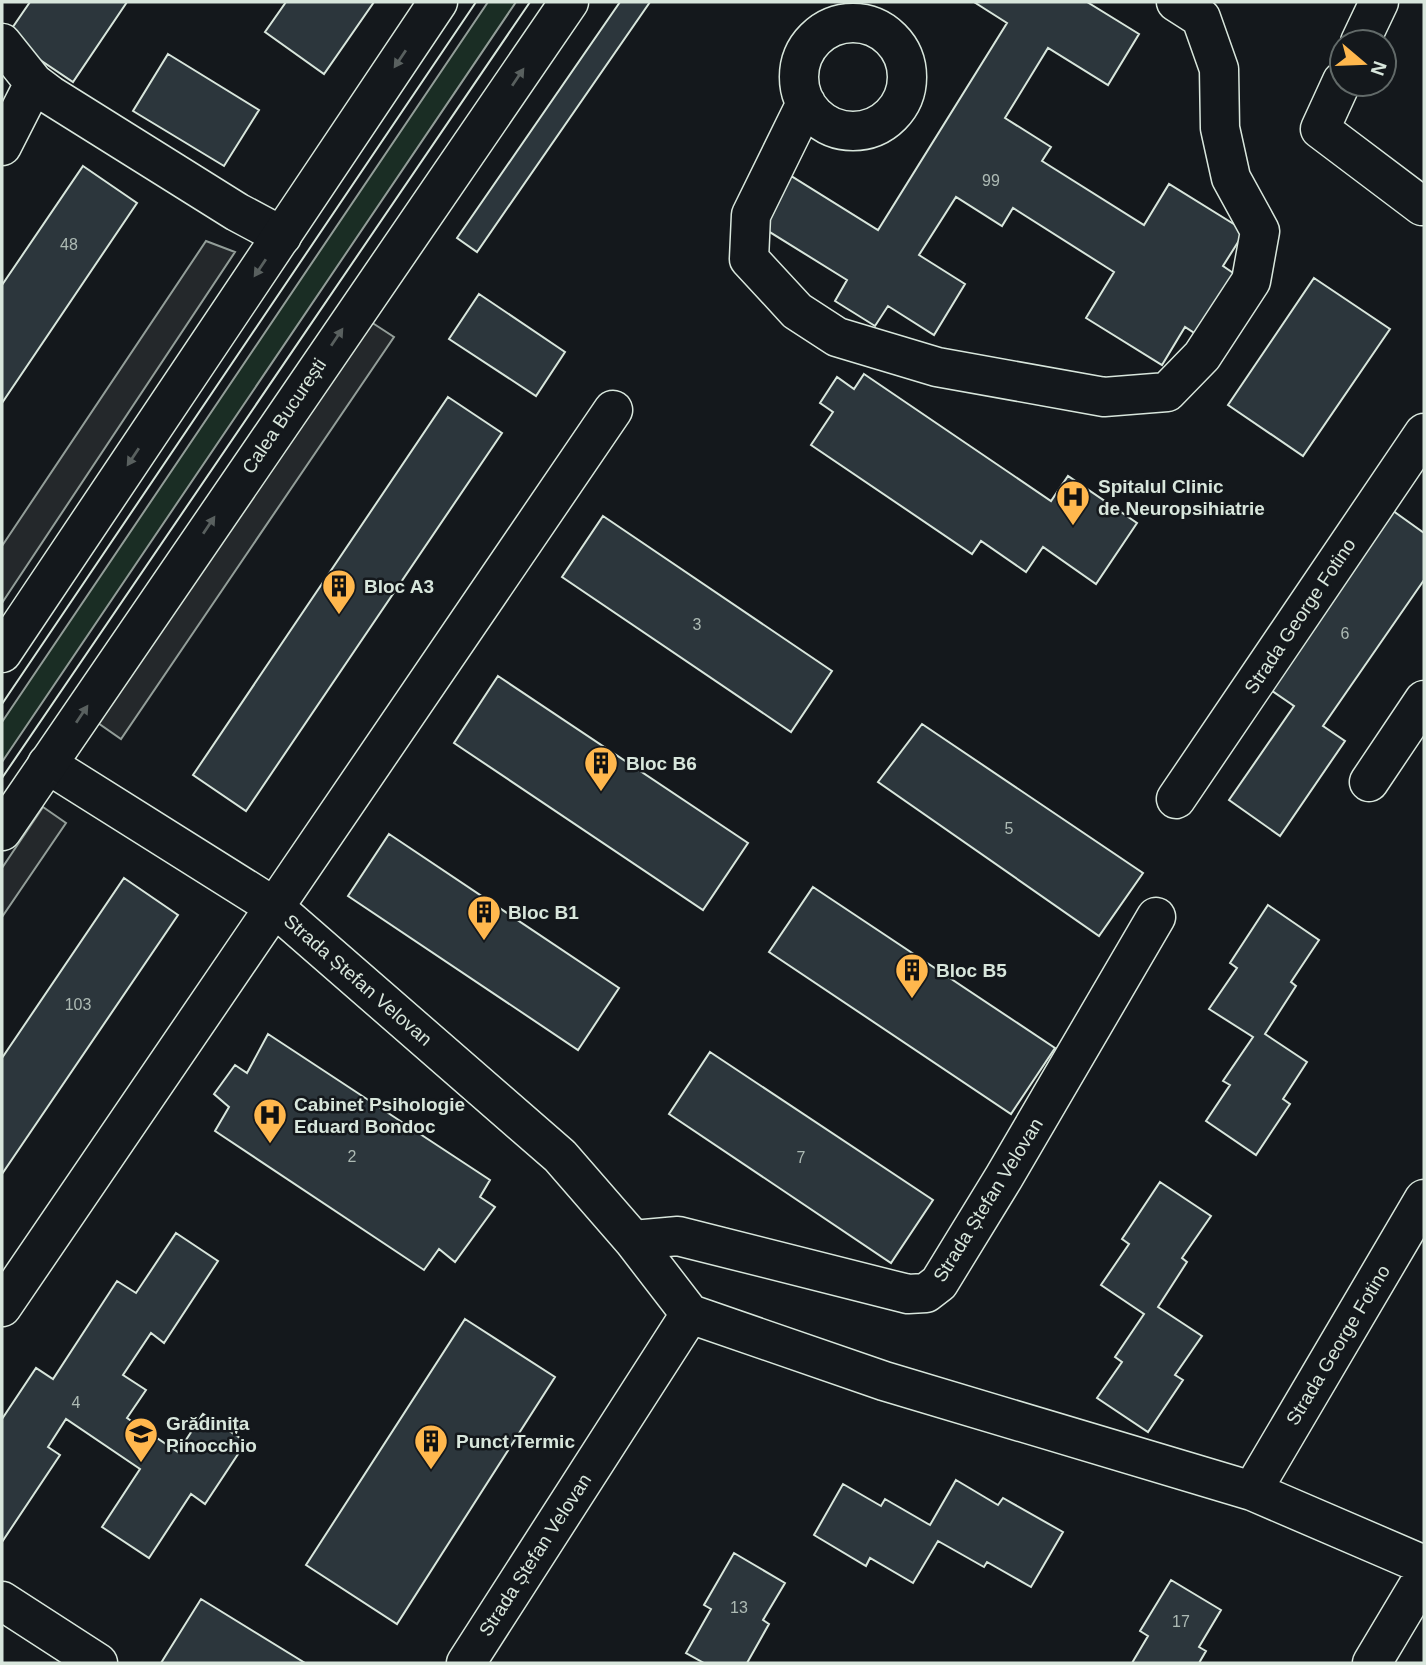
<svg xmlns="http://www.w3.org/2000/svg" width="1426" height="1665" font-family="Arial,sans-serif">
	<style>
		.green { fill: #1a2d24; stroke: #939e99; stroke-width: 2 }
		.parking { fill: #24282b; stroke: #939e99; stroke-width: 2 }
		.building { fill: #2c363c; stroke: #d8e6dc; stroke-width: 2 }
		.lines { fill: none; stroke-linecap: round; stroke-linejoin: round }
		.minor-casing { stroke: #d8e6dc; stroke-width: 41 }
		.major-casing { stroke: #d8e6dc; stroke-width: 41 }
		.minor { stroke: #14181c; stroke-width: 38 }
		.major { stroke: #14181c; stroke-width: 38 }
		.tram { stroke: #d8e6dc; stroke-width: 2 }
		.oneway { fill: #59605f }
		.labels { text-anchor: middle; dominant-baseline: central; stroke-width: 5; stroke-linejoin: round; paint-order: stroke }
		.number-label { font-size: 16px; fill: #adbab4 }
		.street-label { font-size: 19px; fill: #d8e6dc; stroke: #14181c }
		.poi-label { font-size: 19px; font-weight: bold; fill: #d8e6dc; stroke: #14181c; text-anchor: start }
	</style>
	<rect width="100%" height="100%" fill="#14181c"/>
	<!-- green -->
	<path class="green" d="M488,2H516L2,762V722Z"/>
	<!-- parking -->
	<path class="parking" d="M206,241L235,252L2,603V546Z
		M371,322L394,337L121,739L98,723Z
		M43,807L66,823L2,917V868Z"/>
	<!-- building -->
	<path class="building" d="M30,2H127L73,82L6,37Z
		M286,2H374L324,74L265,32Z
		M620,2H650L477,252L457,238Z
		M974,2H1087L1139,34L1108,85L1048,48L1005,118L1051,147L1042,161L1144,225L1169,184L1245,231L1223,266L1239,277L1202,338L1185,327L1162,365L1086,318L1114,272L1013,208L1002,226L956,197L919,255L965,284L934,335L888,306L875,326L835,301L847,280L760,226L791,176L878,230L1007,23Z
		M168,54L259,110L224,166L133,111Z
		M83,166L137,203L2,403V285Z
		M1314,278L1390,329L1303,456L1228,405Z
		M479,294L565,352L536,396L449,339Z
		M864,374L1051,501L1068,476L1137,523L1096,584L1043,547L1026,572L981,541L972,554L811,445L833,412L820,403L837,377L854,389Z
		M448,397L502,433L246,811L193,775Z
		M1389,508L1424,533V580L1323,726L1345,741L1280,836L1229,800L1294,706L1265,686Z
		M603,516L832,671L791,732L562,577Z
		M498,676L748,843L703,910L454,743Z
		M922,724L1143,873L1099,936L878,782Z
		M389,834L619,988L578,1050L348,896Z
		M124,878L178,915L2,1174V1058Z
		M813,887L1055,1048L1011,1114L769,952Z
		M1268,905L1319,940L1291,982L1296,986L1265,1034L1307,1062L1283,1099L1290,1104L1256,1155L1206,1121L1230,1085L1223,1081L1253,1037L1209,1009L1237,968L1230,963Z
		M268,1034L490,1180L480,1197L495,1207L455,1262L439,1249L424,1270L215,1131L229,1107L214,1094L235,1065L247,1073Z
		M710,1052L933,1200L891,1263L669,1114Z
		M1160,1182L1211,1216L1182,1258L1187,1262L1158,1307L1202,1336L1175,1375L1183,1380L1148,1432L1097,1398L1122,1362L1115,1357L1144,1314L1101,1285L1129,1244L1122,1239Z
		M176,1233L218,1261L164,1343L151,1333L123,1375L146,1390L127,1418L178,1452L203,1414L246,1442L205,1504L191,1494L149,1558L102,1527L140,1469L66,1419L48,1447L60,1455L2,1542V1419L36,1368L53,1379L117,1281L136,1293Z
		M465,1319L555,1377L397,1624L306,1565Z
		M956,1480L998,1505L1003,1498L1063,1532L1031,1587L987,1562L984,1567L938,1541L913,1583L870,1558L866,1566L814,1535L843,1484L881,1506L885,1499L930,1525Z
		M734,1553L785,1583L763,1620L769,1624L747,1663H704L686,1653L711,1609L704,1605Z
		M1171,1580L1221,1610L1199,1647L1206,1651L1199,1663H1132L1148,1636L1140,1631Z
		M201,1599L305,1663H161Z"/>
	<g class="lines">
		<!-- minor casing -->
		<g class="minor-casing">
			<path id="minor" d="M799 77a54 54 0 1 1 108 0a54 54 0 1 1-108 0Z
				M1360,42L1379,2
				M2,43L34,83L50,95L237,212L282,236
				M1342,81L1320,129L1422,206
				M806,103L751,215L749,259L797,311L837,337L937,367L1104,397L1167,392L1202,356L1251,281L1260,231L1231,178L1220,128L1219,69L1201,18L1176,2
				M2,146L34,83
				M47,764L273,906L560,1156L633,1240L690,1314
				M1369,782L1424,700
				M1176,799L1424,433
				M633,1240L678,1236L908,1294L926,1293L939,1283L1004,1177L1156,917
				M2,1307L613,410
				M690,1314L884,1381L1252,1491L1424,1565
				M1252,1491L1424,1199
				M2,1601L98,1663
				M466,1663L690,1314
				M1372,1663L1424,1576"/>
		</g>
		<!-- major casing -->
		<g class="major-casing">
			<path id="major" d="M2,653L438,2
				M2,831L569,2"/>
		</g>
		<!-- minor -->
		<use href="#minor" class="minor"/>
		<!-- major -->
		<use href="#major" class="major"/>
		<!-- tram -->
		<path class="tram" d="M2,704L476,2
			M2,778L530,2"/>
	</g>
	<!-- one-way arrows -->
	<defs><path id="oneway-solid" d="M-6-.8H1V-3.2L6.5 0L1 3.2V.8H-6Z" transform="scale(1.75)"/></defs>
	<g class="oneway">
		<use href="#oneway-solid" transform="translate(400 59) rotate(124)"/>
		<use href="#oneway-solid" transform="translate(518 77) rotate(-56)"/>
		<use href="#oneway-solid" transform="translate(260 268) rotate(124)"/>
		<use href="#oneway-solid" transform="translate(337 337) rotate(-56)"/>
		<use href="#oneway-solid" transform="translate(133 457) rotate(124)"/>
		<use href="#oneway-solid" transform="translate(209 525) rotate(-56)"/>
		<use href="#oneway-solid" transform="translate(82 714) rotate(-56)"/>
	</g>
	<!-- icons -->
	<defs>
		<g id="hospital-pin" transform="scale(1.75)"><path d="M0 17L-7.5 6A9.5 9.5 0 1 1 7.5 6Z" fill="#ffb74d" stroke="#14181c"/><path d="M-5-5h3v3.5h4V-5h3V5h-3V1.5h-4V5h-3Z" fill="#111"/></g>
		<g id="building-pin" transform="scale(1.75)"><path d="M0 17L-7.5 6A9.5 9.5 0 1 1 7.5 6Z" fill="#ffb74d" stroke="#14181c"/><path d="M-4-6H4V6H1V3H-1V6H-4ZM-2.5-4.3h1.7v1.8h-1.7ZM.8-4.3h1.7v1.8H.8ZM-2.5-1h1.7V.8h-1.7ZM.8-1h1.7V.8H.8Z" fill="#111"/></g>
		<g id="school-pin" transform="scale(1.75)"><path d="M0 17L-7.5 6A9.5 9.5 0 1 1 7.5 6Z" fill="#ffb74d" stroke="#14181c"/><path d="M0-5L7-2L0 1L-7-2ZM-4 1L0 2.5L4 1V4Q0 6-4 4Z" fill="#111"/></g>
	</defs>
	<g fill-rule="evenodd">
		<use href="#hospital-pin" x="1073" y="497"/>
		<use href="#building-pin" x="339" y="586"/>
		<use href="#building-pin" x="601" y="763"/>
		<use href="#building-pin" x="484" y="912"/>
		<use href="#building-pin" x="912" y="970"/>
		<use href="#hospital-pin" x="270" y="1115"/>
		<use href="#school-pin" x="141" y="1434"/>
		<use href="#building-pin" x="431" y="1441"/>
	</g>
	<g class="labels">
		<!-- number labels -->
		<g class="number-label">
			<text x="991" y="180">99</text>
			<text x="69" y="244">48</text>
			<text x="697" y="624">3</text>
			<text x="1345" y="633">6</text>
			<text x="1009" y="828">5</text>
			<text x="78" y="1004">103</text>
			<text x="352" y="1156">2</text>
			<text x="801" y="1157">7</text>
			<text x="76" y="1402">4</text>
			<text x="739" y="1607">13</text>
			<text x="1181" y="1621">17</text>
		</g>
		<!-- street labels -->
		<g class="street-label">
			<text transform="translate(284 416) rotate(-56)">Calea București</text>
			<text transform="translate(1300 616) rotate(-56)">Strada George Fotino</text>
			<text transform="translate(358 980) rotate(41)">Strada Ștefan Velovan</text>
			<text transform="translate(988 1200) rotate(-58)">Strada Ștefan Velovan</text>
			<text transform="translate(1338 1345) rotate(-59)">Strada George Fotino</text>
			<text transform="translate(535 1555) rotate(-57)">Strada Ștefan Velovan</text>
		</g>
		<!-- poi labels -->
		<g class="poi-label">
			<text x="1098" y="486">Spitalul Clinic<tspan x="1098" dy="22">de Neuropsihiatrie</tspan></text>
			<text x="364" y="586">Bloc A3</text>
			<text x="626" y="763">Bloc B6</text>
			<text x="508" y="912">Bloc B1</text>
			<text x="936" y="970">Bloc B5</text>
			<text x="294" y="1104">Cabinet Psihologie<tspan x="294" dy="22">Eduard Bondoc</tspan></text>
			<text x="166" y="1423">Grădinița<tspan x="166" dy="22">Pinocchio</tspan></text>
			<text x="456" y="1441">Punct Termic</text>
		</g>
	</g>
	<!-- border -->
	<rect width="1426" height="1665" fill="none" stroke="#d8e6dc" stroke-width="7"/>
	<!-- north arrow -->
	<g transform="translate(1363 63) rotate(109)"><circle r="33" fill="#14181c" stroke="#626a69" stroke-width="2"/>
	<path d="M0-5L12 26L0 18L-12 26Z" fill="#ffb74d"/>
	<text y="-10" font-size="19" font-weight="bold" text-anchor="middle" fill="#d8e6dc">N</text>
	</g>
</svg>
